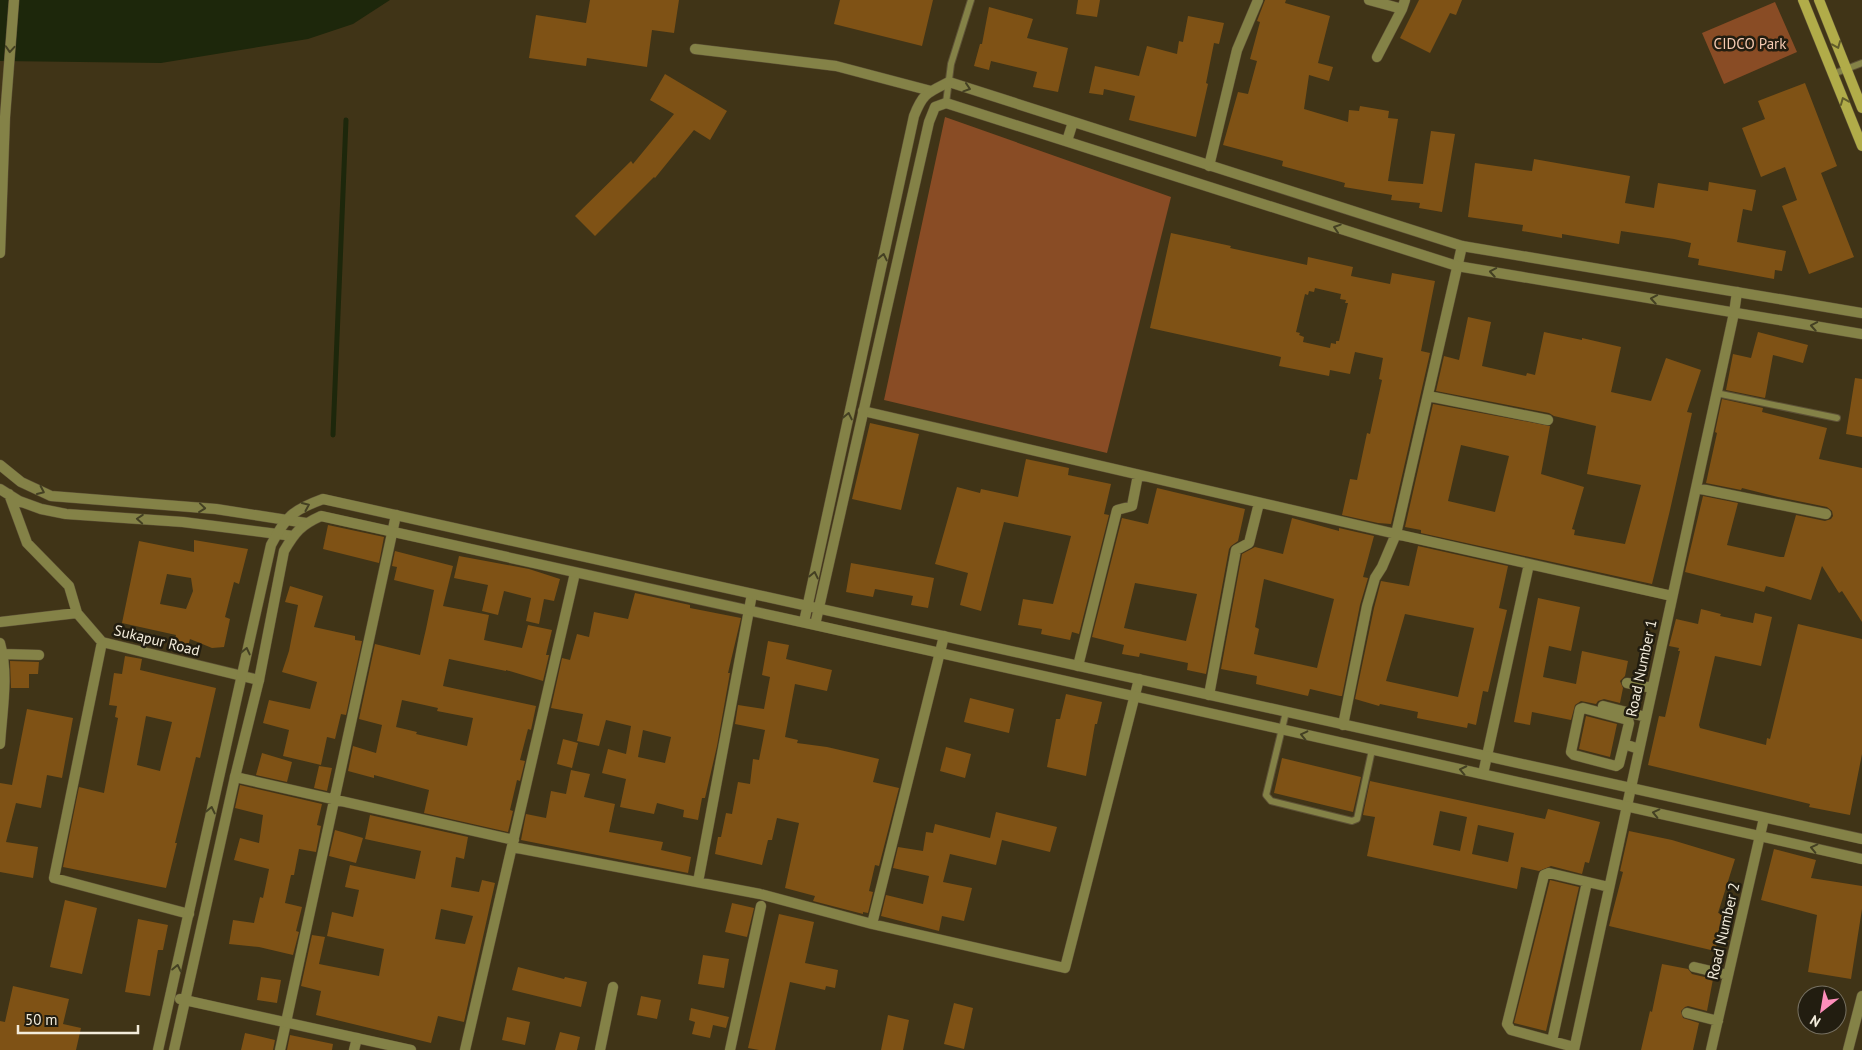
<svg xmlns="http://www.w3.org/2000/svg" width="1862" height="1050" font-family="'PT Sans',sans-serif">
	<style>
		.green { fill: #894c25 }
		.water { fill: #1d270b }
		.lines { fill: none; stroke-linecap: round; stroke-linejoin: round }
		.stream { stroke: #1d270b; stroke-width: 5 }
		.building { fill: #7f5215; fill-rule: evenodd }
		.service-casing { stroke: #5d5136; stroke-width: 8 }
		.minor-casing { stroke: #5d5136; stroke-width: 11 }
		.tertiary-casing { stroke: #5d5136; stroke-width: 11 }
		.secondary-casing { stroke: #5d5136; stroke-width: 11 }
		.service { stroke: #848247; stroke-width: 6 }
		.minor { stroke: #848247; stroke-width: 10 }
		.tertiary { stroke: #848247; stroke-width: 10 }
		.secondary { stroke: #b1ac49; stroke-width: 10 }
		.oneway { stroke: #625d2a }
		.oneway2 { stroke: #444023 }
		.labels { text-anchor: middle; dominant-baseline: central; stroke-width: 5; stroke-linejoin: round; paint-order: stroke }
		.park-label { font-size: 15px; fill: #f5cab2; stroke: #221d10 }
		.street-label { font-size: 15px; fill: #f3ecdb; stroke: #221d10 }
	</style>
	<rect width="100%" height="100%" fill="#403417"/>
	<!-- green -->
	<path class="green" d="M1775,2L1797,52L1724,84L1702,33Z
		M945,117L1171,197L1107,453L884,400Z"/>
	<!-- water -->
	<path class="water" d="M0,0H390L353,24L308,39L161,63L0,61Z"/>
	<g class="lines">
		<!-- stream -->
		<path class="stream" d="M333,435L346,120"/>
	</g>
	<!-- building -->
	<path class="building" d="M590,0H679L674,33L652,30L647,67L587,58L586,66L529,58L536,15L586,23Z
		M840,0H933L922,46L834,24Z
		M1078,0H1100L1097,17L1076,14Z
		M1265,0H1286L1285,3L1330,16L1318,63L1333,67L1329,81L1309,75L1304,109L1348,122L1349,110L1359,111L1360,106L1389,111L1388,118L1398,119L1388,181L1423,184L1431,131L1455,134L1442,212L1419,208L1420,203L1391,200L1392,195L1344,187L1345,183L1282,166L1283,161L1223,145L1238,92L1248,94L1257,61L1250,59L1260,22L1257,21Z
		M1419,0H1462L1456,15L1450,13L1430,53L1400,38Z
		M989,7L1033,19L1027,38L1068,48L1058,92L1033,87L1037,72L991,61L989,70L974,66L980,44H982Z
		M1188,16L1224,23L1219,44L1214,43L1206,83L1208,84L1196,137L1129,120L1135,96L1104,89L1103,95L1089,93L1095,66L1139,76L1147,46L1177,54L1179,41L1183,42Z
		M665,74L727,111L710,140L694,130L655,178L654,177L595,236L575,216L631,161L633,164L674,114L650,100Z
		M1805,83L1837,166L1821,173L1854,257L1809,274L1782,206L1797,200L1785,167L1761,177L1742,128L1765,119L1758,101Z
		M1534,159L1630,176L1625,203L1654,208L1658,183L1708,191L1709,182L1756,190L1752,211L1743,209L1737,242L1786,251L1782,271L1775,270L1774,279L1698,265L1699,259L1688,257L1691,243L1674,239L1621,231L1619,244L1562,234V238L1522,231L1523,225L1468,217L1475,163L1532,171Z
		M1171,233L1231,246L1230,248L1307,265L1308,257L1353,267L1351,276L1390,284L1392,273L1435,281L1421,351L1430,353L1391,524L1378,523L1342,515L1350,479L1357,480L1367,433L1370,434L1382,380L1379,379L1383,358L1355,352L1350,374L1330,370L1329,376L1279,366L1281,357L1150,328ZM1315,288L1341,294L1340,299L1346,300L1345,303H1348L1339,341H1336V344L1331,343L1330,348L1303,342L1304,337L1299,335L1300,333L1296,332L1305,294L1308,295L1309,291L1314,292Z
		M1468,317L1491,322L1482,366L1526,376L1527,373L1535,375L1544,332L1582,340V338L1621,347L1611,392L1651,401L1666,358L1701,370L1687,412L1692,413L1670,510L1652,584L1421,533V530L1405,527L1433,404L1550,426L1541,474L1584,487L1572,529L1575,530L1574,535L1625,544L1641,485L1587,474L1596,426L1554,416L1549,413L1436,391L1444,356L1459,360ZM1461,445L1509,456L1495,512L1448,501Z
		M1758,332L1808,345L1803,363L1773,355L1765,398L1726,390L1733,354L1751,358Z
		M1855,378L1862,379V437L1846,434Z
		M1722,399L1763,408L1762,412L1827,428L1819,459L1862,468V622L1842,591L1839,593L1822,566L1811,600L1766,586L1764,592L1685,572L1703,496L1738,503L1727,545L1780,557H1784L1796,515L1825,521L1831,519L1833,516L1832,511L1827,507L1778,497L1742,488L1741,490L1706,483L1717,433L1715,432Z
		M870,423L919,434L901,510L852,499Z
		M1026,459L1069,468L1068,475L1111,484L1104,514L1109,515L1079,634L1072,632L1070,640L1041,634L1042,629L1018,625L1023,599L1053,604L1071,536L1004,522L981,611L960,605L968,573L935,564L957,487L980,493L981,489L1018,497Z
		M1157,488L1245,509L1238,541L1231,546L1229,549L1206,674L1187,670L1188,663L1140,653L1139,657L1122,654L1124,645L1092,637L1122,518L1148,524ZM1135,583L1197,594L1186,641L1124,628Z
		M1292,518L1339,531V528L1374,536L1363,577L1368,578L1360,605L1342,696H1340L1310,689L1308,696L1256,684L1257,676L1221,669L1242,554L1255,547L1283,554ZM1264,579L1334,599L1317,668L1254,654L1259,629L1255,627Z
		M328,525L384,537L379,563L323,549Z
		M194,540L248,549L239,584L234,582L225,617L230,619L224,647L212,648L190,639L188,646L175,639L176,635L122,623L139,541L194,552ZM167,574L191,578L193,591L186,609L160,604Z
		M1418,546L1508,566L1499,608L1507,610L1488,692L1483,691L1476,725L1468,723L1467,728L1417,718L1418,712L1380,704L1379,706L1355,699L1374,608L1381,581L1409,586ZM1405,614L1474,628L1458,697L1386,681Z
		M395,551L453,566L443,606L489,615L484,640L522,648L528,625L552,630L546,655H549L543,681L506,670V671L449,659L443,686L536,706L531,730L528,729L520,760L525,761L520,781L517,780L510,810L513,811L508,832L424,813L429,790L374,775V778L348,771L353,746L376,753L382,725L359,719L375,644L420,655L426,629L434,590L394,580L397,567L392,566ZM402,700L438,708L437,711L473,718L467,746L416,734L417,732L396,727Z
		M459,556L529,569L560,579L554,601L544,599L539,624L526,621L531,598L504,591L498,615L482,611L488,585L454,578Z
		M851,563L934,578L928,608L911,605L913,596L875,589L873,597L846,592Z
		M290,586L323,596L314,627L355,636V640L362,641L346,715L341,714L335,739L327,737L321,765L283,756L289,730L263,723L269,700L310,709L317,682L282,672L289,651L298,605L285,602Z
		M635,593L690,605V608L741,618L728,673H730L717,746L705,798H702L698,820L683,817L684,810L657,803L654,814L620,807L626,779L602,773L608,749L626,754L631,726L606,720L599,746L577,741L583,714L551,708L562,658L570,660L577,634L589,637L594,612L628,619ZM643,730L671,737L665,763L638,757Z
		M1538,598L1580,607L1571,651L1549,646L1543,677L1576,684L1582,651L1628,661L1625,676L1620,681L1623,688L1620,703L1604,699L1598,701L1596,704L1581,701L1575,705L1571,720L1532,712L1530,725L1514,722Z
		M1701,609L1721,614L1720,616L1753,623L1755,613L1772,617L1761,666L1715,656L1699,725L1700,728L1766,745L1767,738L1770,739L1798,624L1862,639V754L1850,815L1809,807L1810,804L1648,765L1659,716L1665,717L1680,651H1678L1679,648L1669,646L1676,619L1698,624Z
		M768,641L789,645L786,659L832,670L827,691L795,684L785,737L798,740L797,743L827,747L879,759L873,782L899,788L879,866L875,865L869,891L873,892L868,913L863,912V914L813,901L815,896L785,888L799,823L777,818L772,840H768L762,865L715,854L718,837H721L726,813L732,814L738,782L750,784L753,759L759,760L765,730L735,724L738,705L764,709L770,677L762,675Z
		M125,656L142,659L140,670L216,688L200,758L196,757L175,843H177L166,888L63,867L79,787L104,793L118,718L115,717L117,706L109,705L114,673L122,674ZM146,716L172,722L160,771L137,765Z
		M10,661L39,662L38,674H29V688H11Z
		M1066,694L1102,702L1097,724H1095L1086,776L1047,767L1056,719H1060Z
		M970,698L1014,709L1009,733L964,722Z
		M27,709L73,718L62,778L47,775L41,808L16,803L6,842L38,847L33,878L0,872V783L12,785Z
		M1586,716L1617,724L1610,757L1579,749Z
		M563,739L578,743L572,768L557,764Z
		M946,747L971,754L965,778L940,771Z
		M262,753L292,762L287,782L256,775Z
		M1282,758L1361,777L1353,812L1274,793Z
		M319,766L332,768L327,791L314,788Z
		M571,770L590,774L584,797L615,804L609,832L663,842L661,850L691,857L688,873L521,840L526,814L546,818L551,791L566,794Z
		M1370,781L1545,819L1548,809L1600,822L1589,863L1585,862L1582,874L1551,866L1539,871L1521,867L1517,889L1367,856L1375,817L1363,815ZM1440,811L1467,817L1460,851L1433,845ZM1478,825L1514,833L1508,862L1472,854Z
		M240,785L322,804L317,825L321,826L316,852L299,849L294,875H291L285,903L302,907L296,931L299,932L293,955L259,947L229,944L233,920L254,923L260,897L263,898L269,869L234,860L240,838L259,843L263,815L235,808Z
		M996,812L1057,827L1050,852L1002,840L996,865L950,854L943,882L972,888L964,921L942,916L939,931L881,916L886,895L923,904L929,876L893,868L898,847L923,851L926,832L933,833L935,824L990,838Z
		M370,815L468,837L464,859L456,857L451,887L479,892L482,880L495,883L464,1022L438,1016L431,1043L316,1015L321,991L301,986L312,935L325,937L319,964L379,976L384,949L327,936L332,912L353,917L359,890L345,887L350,865L415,879L421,851L365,839ZM441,909L473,916L465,944L435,939Z
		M335,830L363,838L356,863L329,856Z
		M1629,831L1672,840L1735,859L1718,913L1724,914L1715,951L1609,926L1623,872L1620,871Z
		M1774,849L1816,860L1811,878L1862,886V909L1851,979L1808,972L1817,915L1761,900Z
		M1550,880L1579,887L1546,1031L1514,1023Z
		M65,900L97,908L82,974L50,967Z
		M732,903L754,908L747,937L725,932Z
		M779,914L814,922L805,963L838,970L835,988L826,986L825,990L790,982L775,1050H759L748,1048Z
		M138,919L168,925L163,950H158L150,996L125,992Z
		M703,955L729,959L724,988L698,984Z
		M1662,964L1688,969L1692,974L1713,979L1707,1011L1688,1006L1685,1007L1681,1011L1683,1018L1699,1023L1693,1050H1641L1650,1011L1652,1012Z
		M518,967L564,979L565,977L587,982L581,1007L512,990Z
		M261,977L281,980L277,1003L257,1000Z
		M13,986L69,999L63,1024L81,1028L76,1050H0V1021L5,1022Z
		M641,996L661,1000L657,1019L637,1015Z
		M954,1003L973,1008L964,1049L944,1044Z
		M691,1008L729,1017L726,1028L713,1025L710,1038L692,1034L695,1022L689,1020Z
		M888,1015L909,1020L903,1050H881Z
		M507,1017L530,1022L525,1045L502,1040Z
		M560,1032L580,1037L577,1050H555Z
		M245,1033L275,1040L273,1050H241Z
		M290,1035L333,1044L332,1050H287Z"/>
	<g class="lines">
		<!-- service casing -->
		<g class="service-casing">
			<path id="service" d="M1833,74L1862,63
				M946,103L951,64L971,0
				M1716,393L1837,418
				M1286,712L1266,795L1271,801L1352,821L1357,819L1372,750"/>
		</g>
		<!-- minor casing -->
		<g class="minor-casing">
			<path id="minor" d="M1369,0L1402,9L1405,0
				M695,49L836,66L931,91
				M1377,57L1402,9
				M1209,166L1237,50L1258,0
				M0,253L5,117L14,0
				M1428,396L1548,420
				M863,411L1396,534L1462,246
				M0,465L21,482L51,496L216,509L306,523
				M1696,488L1826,514
				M0,489L19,501L41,509L66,514L183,522L293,536
				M9,494L27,543L69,586L77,613
				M0,622L77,613L102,642L259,680
				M102,642L54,878L189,914
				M0,643C9,675 2,711 0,744
				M3,654L39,655
				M1078,666L1117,510L1132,506L1138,475
				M1627,683L1652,688
				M1209,695L1236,550L1249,543L1259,503
				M1603,706L1646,717
				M1343,725L1367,606L1375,578L1382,567L1396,534L1672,596
				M1624,744L1619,764L1616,766L1574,755L1571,752L1580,709L1583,708L1628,720L1629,723L1624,744L1639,749
				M1483,774L1529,564
				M235,777L514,840
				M512,847L760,894L872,924L1065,968L1139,679
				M698,882L752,594
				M872,924L944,636
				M1694,967L1728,975
				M1687,1013L1718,1021
				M1552,1041L1587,882
				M1574,1047L1511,1030L1507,1024L1544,875L1549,873L1609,887
				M280,1050L396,515
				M354,1050L357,1038
				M465,1050L575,573
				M600,1050L613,987
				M730,1050L761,906
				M1574,1050L1734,313L1737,292
				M1711,1050L1764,818
				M1848,1050L1862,996"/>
		</g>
		<!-- tertiary casing -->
		<g class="tertiary-casing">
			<path id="tertiary" d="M1067,141L1073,122
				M804,622L914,116C923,93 927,93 949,82L1462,246L1862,313
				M815,625L929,122L935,107L946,103L1457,266L1862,334
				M180,999L411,1050
				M158,1050L271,545C286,516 293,510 323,499L1862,839
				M174,1050L235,777L259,680L284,551C295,532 301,525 321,516L815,625L1862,859"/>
		</g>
		<!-- secondary casing -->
		<g class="secondary-casing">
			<path id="secondary" d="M1803,0L1862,146
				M1819,0L1862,108"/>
		</g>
		<!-- service -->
		<use href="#service" class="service"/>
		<!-- minor -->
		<use href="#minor" class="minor"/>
		<!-- tertiary -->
		<use href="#tertiary" class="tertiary"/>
		<!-- secondary -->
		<use href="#secondary" class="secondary"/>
	</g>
	<!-- one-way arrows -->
	<defs><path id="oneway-chevron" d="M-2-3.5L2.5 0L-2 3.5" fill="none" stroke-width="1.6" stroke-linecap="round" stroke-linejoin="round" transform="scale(1.25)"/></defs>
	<g class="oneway">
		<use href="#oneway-chevron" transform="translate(1837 45) rotate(68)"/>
		<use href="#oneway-chevron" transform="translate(1844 101) rotate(-112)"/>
	</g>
	<g class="oneway2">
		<use href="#oneway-chevron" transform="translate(10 49) rotate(94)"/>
		<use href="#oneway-chevron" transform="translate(967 88) rotate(18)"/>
		<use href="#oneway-chevron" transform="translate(1337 228) rotate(-162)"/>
		<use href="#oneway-chevron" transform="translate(883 257) rotate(-78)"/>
		<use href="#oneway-chevron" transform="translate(1493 272) rotate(-170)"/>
		<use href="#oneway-chevron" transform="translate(1654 299) rotate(-170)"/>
		<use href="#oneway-chevron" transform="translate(1814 326) rotate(-170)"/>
		<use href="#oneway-chevron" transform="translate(848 416) rotate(-78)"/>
		<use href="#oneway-chevron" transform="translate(41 491) rotate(25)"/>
		<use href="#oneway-chevron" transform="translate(306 506) rotate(-24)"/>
		<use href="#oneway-chevron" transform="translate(202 508) rotate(6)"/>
		<use href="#oneway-chevron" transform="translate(140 519) rotate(-176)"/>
		<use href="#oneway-chevron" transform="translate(814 575) rotate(-78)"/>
		<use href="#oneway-chevron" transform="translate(246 651) rotate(-77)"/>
		<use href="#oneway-chevron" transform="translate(1304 735) rotate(-167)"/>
		<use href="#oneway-chevron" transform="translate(1463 770) rotate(-168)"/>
		<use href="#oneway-chevron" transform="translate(211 810) rotate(-78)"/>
		<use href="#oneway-chevron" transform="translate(1656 813) rotate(-167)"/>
		<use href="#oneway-chevron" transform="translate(1814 848) rotate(-167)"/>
		<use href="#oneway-chevron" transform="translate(177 968) rotate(-78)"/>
	</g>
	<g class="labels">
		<!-- park labels -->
		<g class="park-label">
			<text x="1750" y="43">CIDCO Park</text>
		</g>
		<!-- street labels -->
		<g class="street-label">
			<text transform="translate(157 640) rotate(14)">Sukapur Road</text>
			<text transform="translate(1641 668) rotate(-78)">Road Number 1</text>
			<text transform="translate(1723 931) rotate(-77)">Road Number 2</text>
		</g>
	</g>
	<!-- north arrow -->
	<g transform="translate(1822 1010) rotate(211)"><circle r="24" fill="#221d10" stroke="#767061"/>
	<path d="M0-4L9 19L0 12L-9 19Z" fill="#fe8ebb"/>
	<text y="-8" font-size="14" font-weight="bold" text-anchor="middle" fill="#f3ecdb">N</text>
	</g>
	<!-- scale -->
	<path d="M18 1025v8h120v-8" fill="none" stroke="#f3ecdb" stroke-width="2.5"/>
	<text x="25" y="1025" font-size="15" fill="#f3ecdb" stroke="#221d10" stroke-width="4" paint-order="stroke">50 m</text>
</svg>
